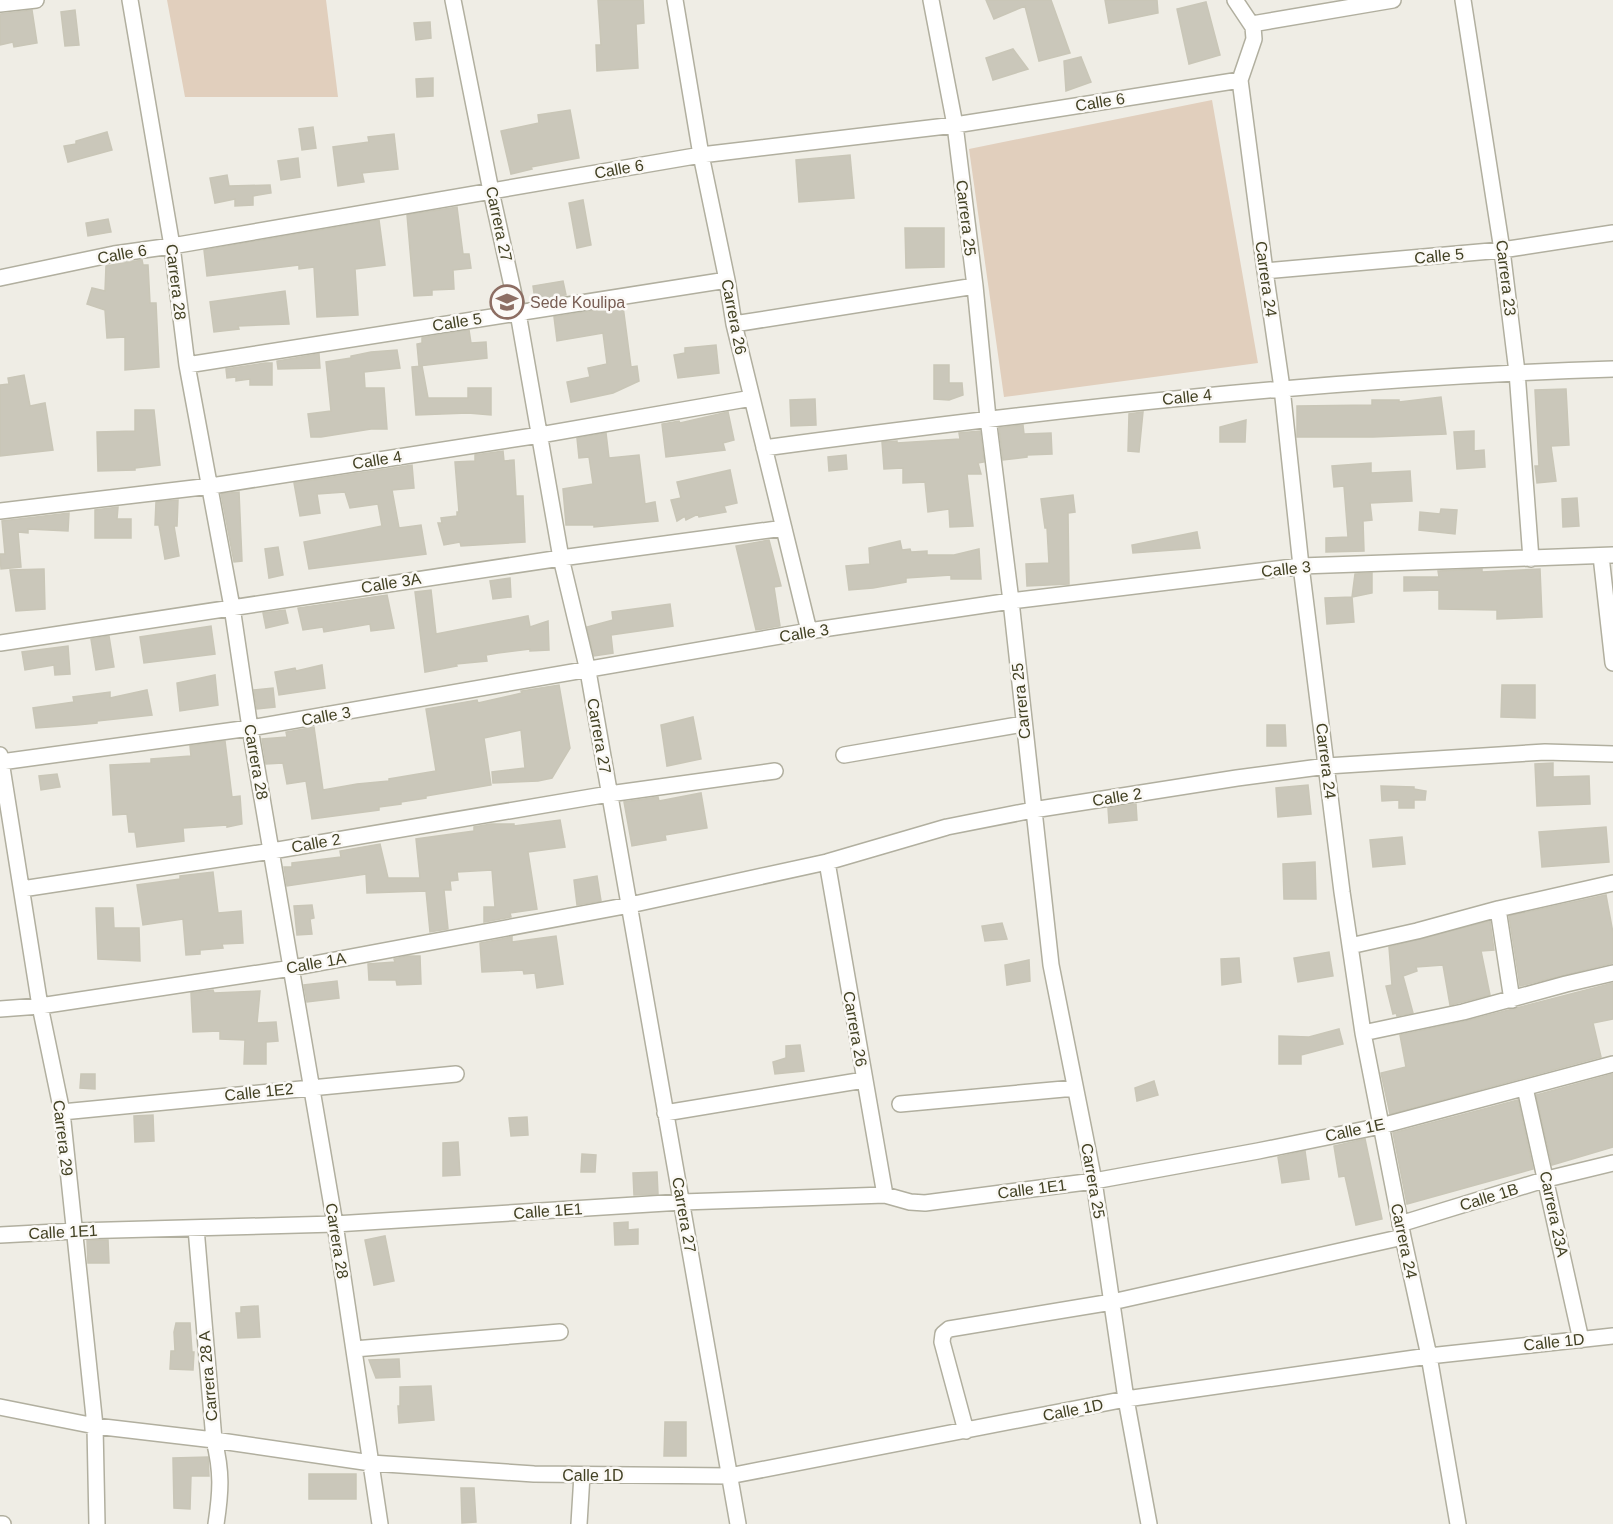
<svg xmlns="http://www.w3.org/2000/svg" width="1613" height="1524" font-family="Helvetica,sans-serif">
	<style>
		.green { fill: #e1cfbd }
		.building { fill: #cac7ba; stroke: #c9c6b7; stroke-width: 1.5 }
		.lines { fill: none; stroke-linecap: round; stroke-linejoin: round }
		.street-casing { stroke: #b1af9f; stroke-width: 18 }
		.street { stroke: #fff; stroke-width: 15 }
		.labels { text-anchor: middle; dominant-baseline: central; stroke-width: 5; stroke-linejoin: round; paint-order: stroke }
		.street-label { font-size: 16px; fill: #424123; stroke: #fbf9f6 }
		.education-label { font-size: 16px; fill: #785e54; stroke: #fbf9f6; text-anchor: start }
	</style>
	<rect width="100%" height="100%" fill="#efede5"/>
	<!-- green -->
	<path class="green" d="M167,0H326L338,97H185Z
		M1212,100L1258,363L1004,397L969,149Z"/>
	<!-- building -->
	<path class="building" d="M598,0H643L644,23L636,24L638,68L597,71L596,45H601Z
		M986,0H1051L1070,53L1039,61L1025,6L994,19Z
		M1105,0H1157L1158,13L1109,23Z
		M1206,2L1220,55L1189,64L1177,9Z
		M32,10L37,43L14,47L13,42L0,45V14Z
		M75,10L79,45L65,46L61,12Z
		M430,22L431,38L416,40L414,23Z
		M1013,49L1028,69L993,80L986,58Z
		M1081,57L1091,82L1066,91L1064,61Z
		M433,78V96L417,97L416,79Z
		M570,110L579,158L531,167L532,169L511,174L501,131L539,123L538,115Z
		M313,127L316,148L302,150L299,129Z
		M107,132L112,150L68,162L64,146L76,144V141Z
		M394,134L398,169L362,173L364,182L338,186L333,147L369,142L368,137Z
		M850,155L854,198L799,202L796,160Z
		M298,158L300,177L281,180L278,161Z
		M227,175L229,186L270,185L271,193L253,196V205L235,206V199L215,203L210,178Z
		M583,200L591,245L577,248L569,203Z
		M457,207L463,254H469L471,268L453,270L454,289L432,290V295L414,296L407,215Z
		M108,219L111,232L88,236L86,223Z
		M379,220L385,265L355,269L358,315L317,317L314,267L299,269V265L207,276L204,250Z
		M905,228H944V267L906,268Z
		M142,260L143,265H148L150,303H156L159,367L125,370V337L107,338L105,310L87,304L92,288L105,291L106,266Z
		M563,281L566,295L535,300L533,286Z
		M285,291L289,324L238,326L239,329L214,332L210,302Z
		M623,306L631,367L637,366L639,381L613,393L571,402L567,382L590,377L588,368L607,364L603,333L557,341L554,317Z
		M469,330L471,343L486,342L487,358L419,366L417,344L422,343V338Z
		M716,345L719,373L678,378L674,355L685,353V348Z
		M397,350L400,368L364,372L365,388H384L387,429H371L321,437H311L308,414L331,411L326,362L351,358V356L371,352Z
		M319,354L320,368L278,369L277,361Z
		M265,363H272V385H250V379L236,381V377L227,378L226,369Z
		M934,365H949V383H962L963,395L949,400L934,399Z
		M422,366L428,398H468V388H491V415L468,413L416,415L412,367Z
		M24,375L30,406L45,403L53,450L0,456V385L9,384L8,378Z
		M1566,389L1569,445L1551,446L1556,481L1537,483L1535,466H1539L1535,390Z
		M1441,397L1446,434L1373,437H1297V406L1372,405V400H1399V402Z
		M815,399L816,425L791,426L790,400Z
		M135,410H154L160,465L135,468V470L98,471L97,432L135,431Z
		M728,412L734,440L723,443L725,450L666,457L662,424L679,421L680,423Z
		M1143,412L1139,452L1128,451L1129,414Z
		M1246,420L1245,442H1220V427Z
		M1023,425L1024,434L1051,433L1052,454L1027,455V457L1003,460L999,428Z
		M980,431L984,462L978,463L981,474H967L973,526L950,527L949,509L928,512L925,482L903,483V468L884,469L882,442L897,441V443L960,439L959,433Z
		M1474,431V451L1484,450L1485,467L1457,469L1454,432Z
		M606,433L609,458L639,455L645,504L655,502L658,521L594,527V525H566L563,489L593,484L589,457L579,458L577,438Z
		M503,451L504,461L514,460L516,496H523L525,542L461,546L460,542L444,545L438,523H442L441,518L457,516V512H459L455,462L475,461V455Z
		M846,455L847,469L829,471L828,457Z
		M1371,463V473L1410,471L1412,501L1370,503L1372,520L1363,521L1364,551L1326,552V538L1348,537L1344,486L1334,487L1332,466Z
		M412,465L414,488L392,490L399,528L421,525L426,554L309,569L304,542L382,526L378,504L350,508L345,492L317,494L320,513L300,516L294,483Z
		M730,470L737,503L724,506L726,512L699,517L698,514L686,520L685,516L677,521L671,500L681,498L677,482Z
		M239,492L242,561L234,562L221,494Z
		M1073,495L1075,512L1068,513L1069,584L1027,586L1026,564L1049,563L1047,528H1045L1041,499Z
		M1577,498L1579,526L1563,527L1562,499Z
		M178,500L177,526H174L179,556L165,559L159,525H155L156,502Z
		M118,507L117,519H131V538H95V510Z
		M1441,509L1457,510L1455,534L1419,530L1420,512L1440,514Z
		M69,513L68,531L28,529V533L18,532L21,567L1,569L0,554H5L2,521Z
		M1197,532L1200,548L1133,553L1132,545Z
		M769,540L781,586L774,587L780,626L756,630L736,546Z
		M900,541L902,550L910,549L911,552L927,551V555H954L979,549L981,579H951V575L906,578V582L873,588L849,590L846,566L870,564L869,548Z
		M278,547L283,575L269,578L265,549Z
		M44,569L45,609L16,611L10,570Z
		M1482,569V572L1540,569L1542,617L1497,619V610L1439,609V590L1404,591V577H1439L1438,571Z
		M1372,573V593L1352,597L1355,574Z
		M510,578L511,597L493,599L490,581Z
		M431,590L436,634L528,616L530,627L548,621L549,650L530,651V649L498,653L486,655L487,661L456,664L457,666L425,672L415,592Z
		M387,595L394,628L371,631L370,624L324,632L323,627L303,630L298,608Z
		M1352,597L1354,622L1327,624L1325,598Z
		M670,604L673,626L611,635L613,653L594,656L587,627L613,620L612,612Z
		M285,610L288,623L266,628L263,613Z
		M211,626L215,654L144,663L140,637Z
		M109,636L114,667L96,670L91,639Z
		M68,646L70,674L55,675L54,665L25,670L22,652Z
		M322,665L325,688L279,695L275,672L295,668L296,671Z
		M215,675L218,705L180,711L177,683Z
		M559,685L570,748L552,778L538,781L493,783L492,772L525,768L521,730L484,738L491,785L426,796V798L401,802V804L379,807V810L312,819L306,781L287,784L283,763L266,764L262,739L287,737L286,732L314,727L323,790L357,784L389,781V779L436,771L426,709L477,700L478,703L522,693L521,691Z
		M1502,685H1535V718L1501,717Z
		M273,688L275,707L257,709L254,690Z
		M147,690L152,715L97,721V723L77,725L36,728L33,708L74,702L73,697L110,692V698Z
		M693,717L701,759L667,766L661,725Z
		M1267,725H1285L1286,746H1267Z
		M225,741L232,797L240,796L242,824L227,827V825L183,828L184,841L137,847L135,832H129L127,814L113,815L110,765L151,763V759L191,756L190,746Z
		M1553,763V777L1589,776L1590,804L1537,806L1535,764Z
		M57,774L60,787L41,790L39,776Z
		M1308,785L1311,814L1278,817L1276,788Z
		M1381,786L1414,787V789L1426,791L1425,800H1414V808H1399V800L1382,801Z
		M701,793L707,828L665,835L666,840L632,846L624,802L658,797L659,801Z
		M1136,804L1137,820L1109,823L1108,808Z
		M560,820L565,847L528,852L537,909L510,913L511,917L484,922V907H495L492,870L457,872L458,880L450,881L451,890H444L448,929L430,932L426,891L367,893L366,874L287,886L284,867H292V863L341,857L340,851L380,844L388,878H420L416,839L474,831V827L491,824H514V826Z
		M1606,827L1609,862L1542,867L1539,832Z
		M1402,837L1405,864L1373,867L1370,840Z
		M1315,862L1316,899H1284L1283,864Z
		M213,872L218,913L241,911L243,943L222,944L223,948L200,950V954L186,955L183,919L143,925L137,885L180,879V876Z
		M597,876L601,901L577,905L574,880Z
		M1606,895L1613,933V963L1520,986L1509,916Z
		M312,905L314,918L310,919L312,934L297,935L294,906Z
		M96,908H113L114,928H139L140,961L98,959Z
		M1490,921L1494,950L1481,951L1490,995L1450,1005L1443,965L1416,967L1417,971L1403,976L1413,1013L1397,1016L1396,1013L1393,1014L1386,986L1392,985L1389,947Z
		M1002,923L1007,939L985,941L982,926Z
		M556,936L563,984L537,988L535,973L524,974L523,970L482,972L480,943L512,937V942Z
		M1329,952L1333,976L1298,982L1294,958Z
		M407,956H420L421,984L397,985L396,980H369L368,964L395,962L394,959Z
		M1239,958L1241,982L1222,985L1221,959Z
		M1029,960L1030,981L1007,985L1005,965Z
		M337,981L339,998L307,1002L304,985Z
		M1613,983V1019L1593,1023L1601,1057L1390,1114L1381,1073L1406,1067L1400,1035L1466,1021Z
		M213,990L214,993L260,991L257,1023L276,1022L278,1041L266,1042V1064H244L245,1040L220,1039V1031L193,1032L191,993Z
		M1339,1029L1343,1044L1301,1055V1064H1279V1036L1309,1037Z
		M800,1045L804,1071L775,1074L773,1062L786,1058V1046Z
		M81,1074H95V1089L80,1088Z
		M1613,1074V1147L1552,1165L1536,1095Z
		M1154,1081L1158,1095L1137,1101L1135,1088Z
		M1518,1100L1533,1169L1407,1204L1393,1133Z
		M153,1115L154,1141L135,1142L134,1116Z
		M527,1117L528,1135L511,1136L509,1118Z
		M1365,1139L1382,1219L1356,1225L1345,1176L1339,1177L1334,1146Z
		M458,1142L460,1175L443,1176V1143Z
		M1305,1151L1309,1179L1282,1183L1278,1157Z
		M582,1154L596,1155L595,1172H581Z
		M657,1172L658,1194L634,1195L633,1173Z
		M628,1222V1230L638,1229V1244L615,1245L614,1223Z
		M385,1236L394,1281L374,1285L365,1240Z
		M87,1240H108L109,1263H88Z
		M258,1306L260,1337L238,1338L236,1313H241V1307Z
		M176,1323H190L192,1352H194L193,1370L170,1369L171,1351H175L174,1332Z
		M399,1359L400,1377L376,1378L369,1360Z
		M431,1386L434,1420L399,1423L398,1406H400V1387Z
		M665,1422H686V1456H664Z
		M208,1457L209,1476H191L190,1509L174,1508L173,1458Z
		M309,1474H356V1499H309Z
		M461,1488H474L476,1522L462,1523Z"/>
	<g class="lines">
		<!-- street casing -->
		<g class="street-casing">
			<path id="street" d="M130,0L172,246L187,365L232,607L250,728L335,1224L380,1524
				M453,0L491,191L518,313L561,558L588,671L738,1524
				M675,0L701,155L727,280L734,324L809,631
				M931,0L955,125L975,286L988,418L1011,601L1051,965L1094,1181L1126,1399L1149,1524
				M1235,0L1253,27L1254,39L1240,80L1265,271L1282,388L1301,566L1342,892L1363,1033L1403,1237L1429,1356L1458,1524
				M1463,0L1502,250L1517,372L1531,559
				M0,4L36,0
				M1252,24L1393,0
				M1265,271L1502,250L1613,233
				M0,278L114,254L172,246L701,155L955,125L1240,80
				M734,324L975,286
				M187,365L727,280
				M764,448C1046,410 1328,378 1613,369
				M0,511L211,486L540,435L752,398
				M1601,556L1613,663
				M0,643L561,558L784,528
				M0,755L40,1006L62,1112L95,1426L97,1524
				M844,755L1023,724
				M1,762L250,728L809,631L1011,601L1301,566L1613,555
				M827,862L885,1195
				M22,889L272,851L609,794L775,771
				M1498,909L1512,1000
				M1350,946L1417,931L1498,909L1613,883
				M0,1009L40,1006L292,968L630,905L827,862L947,827L1033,810L1237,778L1327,766L1545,752L1613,754
				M1363,1033L1463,1012L1566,984L1613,973
				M1525,1088L1581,1340
				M900,1104L1075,1088
				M62,1112L456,1074
				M665,1113L864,1080
				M1400,1224L1547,1179L1613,1163
				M196,1228L214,1440C222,1472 221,1491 216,1524
				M0,1235L75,1231L335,1224L682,1202L885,1195L910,1202L925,1203L1094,1181L1258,1151L1381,1126L1613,1064
				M354,1349L560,1332
				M0,1407L95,1426L214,1440L371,1463L534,1474L729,1476L1126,1399L1429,1356L1613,1336
				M966,1431L942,1342L943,1334L949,1329L1112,1302L1403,1237
				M0,1524H3
				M579,1524L582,1475"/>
		</g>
		<!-- street -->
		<use href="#street" class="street"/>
	</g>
	<!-- icons -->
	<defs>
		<g id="school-ring" transform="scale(1.725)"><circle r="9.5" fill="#fbf9f6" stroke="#8d6e63" stroke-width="1.5"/><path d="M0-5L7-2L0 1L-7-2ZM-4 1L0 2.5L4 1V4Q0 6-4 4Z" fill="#8d6e63"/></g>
	</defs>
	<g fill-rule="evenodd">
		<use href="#school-ring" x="507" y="302"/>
	</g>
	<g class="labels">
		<!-- street labels -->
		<g class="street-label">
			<text transform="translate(1100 102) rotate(-9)">Calle 6</text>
			<text transform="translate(619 169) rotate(-10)">Calle 6</text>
			<text transform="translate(966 218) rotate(83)">Carrera 25</text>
			<text transform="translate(499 224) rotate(78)">Carrera 27</text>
			<text transform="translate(122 254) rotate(-10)">Calle 6</text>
			<text transform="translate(1439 256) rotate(-5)">Calle 5</text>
			<text transform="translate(1506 278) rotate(83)">Carrera 23</text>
			<text transform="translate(1266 279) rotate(82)">Carrera 24</text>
			<text transform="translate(176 282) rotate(83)">Carrera 28</text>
			<text transform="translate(734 317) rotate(79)">Carrera 26</text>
			<text transform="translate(457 322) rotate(-9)">Calle 5</text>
			<text transform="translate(1187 397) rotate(-6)">Calle 4</text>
			<text transform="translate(377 460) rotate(-9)">Calle 4</text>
			<text transform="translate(1286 569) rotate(-6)">Calle 3</text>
			<text transform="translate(391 583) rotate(-9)">Calle 3A</text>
			<text transform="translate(804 633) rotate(-9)">Calle 3</text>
			<text transform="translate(1021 701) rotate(-96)">Carrera 25</text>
			<text transform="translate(326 716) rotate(-10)">Calle 3</text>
			<text transform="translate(599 736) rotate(80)">Carrera 27</text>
			<text transform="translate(1326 761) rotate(83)">Carrera 24</text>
			<text transform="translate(256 762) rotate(80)">Carrera 28</text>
			<text transform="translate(1117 797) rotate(-9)">Calle 2</text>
			<text transform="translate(316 843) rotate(-10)">Calle 2</text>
			<text transform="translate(316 963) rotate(-10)">Calle 1A</text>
			<text transform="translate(855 1029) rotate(80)">Carrera 26</text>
			<text transform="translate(259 1092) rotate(-6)">Calle 1E2</text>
			<text transform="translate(1355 1130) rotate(-12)">Calle 1E</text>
			<text transform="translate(63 1138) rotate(83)">Carrera 29</text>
			<text transform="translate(1093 1181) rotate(80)">Carrera 25</text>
			<text transform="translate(1032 1189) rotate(-7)">Calle 1E1</text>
			<text transform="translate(1489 1197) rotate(-17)">Calle 1B</text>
			<text transform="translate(548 1211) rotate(-4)">Calle 1E1</text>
			<text transform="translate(1554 1214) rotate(78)">Carrera 23A</text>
			<text transform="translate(684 1215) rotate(80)">Carrera 27</text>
			<text transform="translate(63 1232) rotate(-3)">Calle 1E1</text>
			<text transform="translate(337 1241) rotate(81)">Carrera 28</text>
			<text transform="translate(1404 1241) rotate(78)">Carrera 24</text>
			<text transform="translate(1554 1342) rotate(-6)">Calle 1D</text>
			<text transform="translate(208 1376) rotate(-95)">Carrera 28 A</text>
			<text transform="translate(1073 1410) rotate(-11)">Calle 1D</text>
			<text x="593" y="1475">Calle 1D</text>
		</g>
		<!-- education labels -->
		<g class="education-label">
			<text x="530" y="302">Sede Koulipa</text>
		</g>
	</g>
</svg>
